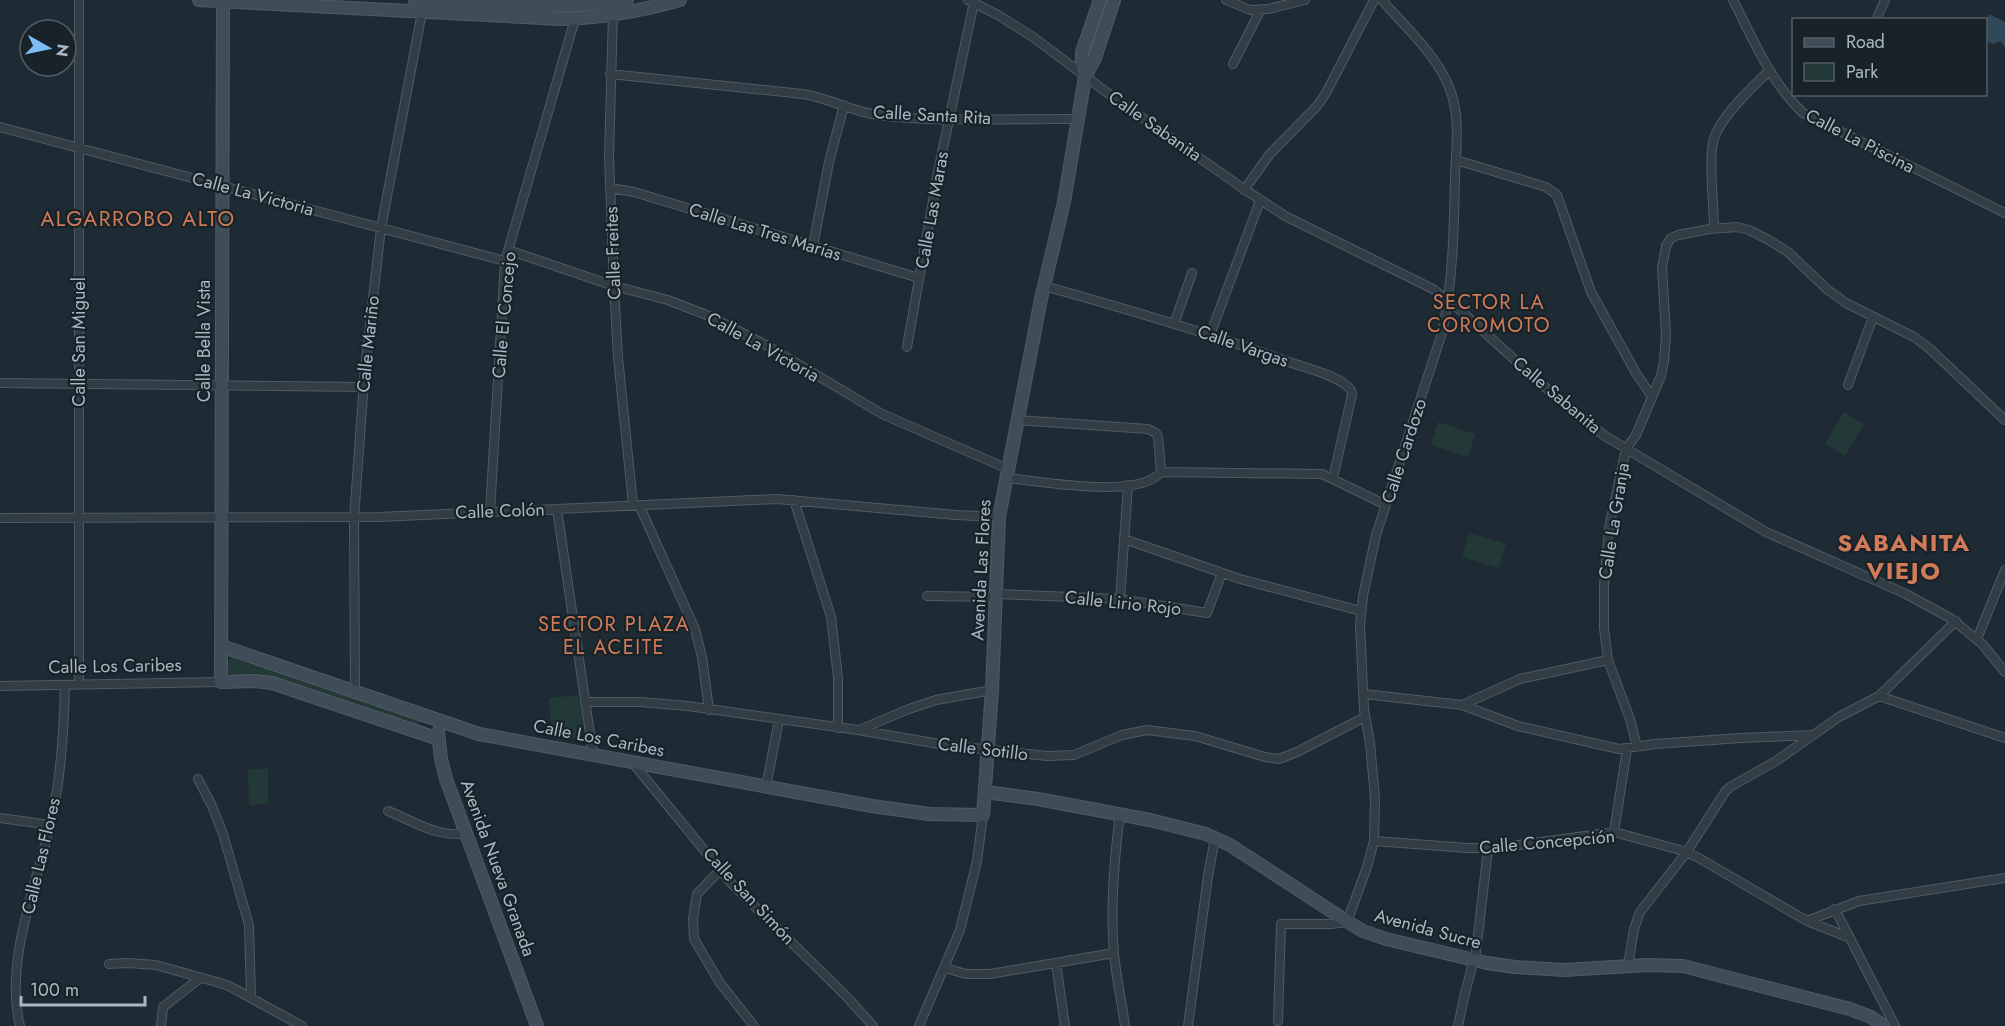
<svg xmlns="http://www.w3.org/2000/svg" width="2005" height="1026" font-family="Jost,sans-serif">
	<style>
		.green { fill: #233937 }
		.water { fill: #30485a }
		.lines { fill: none; stroke-linecap: round; stroke-linejoin: round }
		.street-casing { stroke: #4f5b63; stroke-width: 10 }
		.secondary-casing { stroke: #4f5b63; stroke-width: 14 }
		.street { stroke: #323d45; stroke-width: 8 }
		.secondary { stroke: #404c58; stroke-width: 12 }
		.labels { text-anchor: middle; dominant-baseline: central; stroke-width: 4.5; stroke-linejoin: round; paint-order: stroke }
		.street-label { font-size: 18px; fill: #abb8c3; stroke: #182229 }
		.neighbourhood-label { font-size: 20px; letter-spacing: 1.5px; fill: #d17b58; stroke: #182229 }
		.quarter-label { font-size: 21px; letter-spacing: 1.5px; fill: #d17b58; stroke: #182229 }
		.district-label { font-size: 24px; font-weight: bold; letter-spacing: 1.5px; fill: #d17b58; stroke: #182229 }
	</style>
	<rect width="100%" height="100%" fill="#1f2b34"/>
	<!-- green -->
	<path class="green" d="M1844,412L1864,424L1845,456L1825,444Z
		M1438,422L1475,434L1468,457L1431,445Z
		M1469,533L1506,544L1499,568L1462,557Z
		M233,657H239L418,720L420,723L416,725L233,676L228,672C226,666 227,660 233,657Z
		M579,695L583,728L581,736L569,740L552,736L549,698Z
		M248,769H268V804L249,805Z"/>
	<!-- water -->
	<path class="water" d="M1989,14L2005,22V47L2000,41L1993,44L1986,40V21Z"/>
	<g class="lines">
		<!-- street casing -->
		<g class="street-casing">
			<path id="street" d="M79,0V684
				M968,0L998,15L1033,37L1113,97L1241,187L1285,216L1433,289L1460,310L1557,398L1605,436L1766,532L1906,594L1952,619L1983,645L2005,672
				M1226,0L1250,10L1268,9L1305,0
				M1733,0C1753,39 1771,83 1803,113L2005,213
				M613,12L609,157L614,286L618,357L633,505
				M1876,20L1885,0
				M1233,64L1261,9
				M610,74L803,94C829,98 853,112 878,115C944,123 1011,118 1077,119
				M0,127L505,261
				M1456,160L1546,187L1557,195L1591,292L1636,373L1652,397
				M610,188L634,192L919,278
				M1244,190L1270,154L1317,106L1326,93L1374,0
				M1714,228C1714,205 1708,159 1714,139C1720,117 1754,85 1770,70
				M813,246L829,162L844,105
				M508,250L614,286L668,300L709,316L768,346L882,414L1008,469
				M1044,286C1127,309 1209,333 1289,362C1306,368 1336,375 1348,387C1352,390 1351,390 1352,395L1333,478
				M1174,324L1192,273
				M1210,335L1260,201
				M907,347L939,167L974,2
				M0,383L363,387
				M1848,385L1873,317
				M1161,472L1322,474L1386,505
				M1006,478C1040,481 1139,500 1161,472L1158,437L1156,433L1148,429L1017,420
				M794,500L831,617L838,678V728
				M639,505L695,629L702,657L709,710
				M557,509L593,754
				M490,512L505,261L575,19
				M0,518L379,517L777,499L956,515L999,517
				M1124,539L1240,579L1361,611
				M997,594L1120,599L1207,613L1222,573
				M927,596L997,597
				M1120,599L1128,485
				M1977,639L2005,570
				M0,686L221,682
				M355,692L354,518L365,368L381,228L423,7
				M1364,694L1462,705L1518,726L1619,749L1655,744L1741,738L1813,735
				M1879,696L2005,738
				M586,702H640L688,706L858,730L945,745L1047,756L1074,755L1122,735L1147,730L1195,736L1265,757L1279,759L1297,752L1365,717
				M1462,705L1520,679L1608,660
				M859,730L909,709L936,700L992,690
				M1637,747L1630,719L1608,660L1604,628V585L1609,528L1626,449L1636,435L1661,376L1664,361L1666,335L1662,268L1666,246L1671,238L1678,235L1710,229L1737,227L1749,230L1767,239L1788,252L1828,290L1846,303L1914,337L1929,348L2005,420
				M632,762L732,884L847,997L873,1026
				M198,779L212,806L223,834L249,925L251,998
				M766,787L779,720
				M388,811C418,823 433,836 466,834
				M1120,814C1114,860 1110,907 1114,953C1116,977 1122,1002 1125,1026
				M0,818L50,825
				M1614,832L1627,749
				M1374,841L1468,848H1496L1614,832L1680,850L1697,857L1807,921L1848,937
				M720,870L697,894L693,919L694,939L720,983L754,1026
				M1835,909L1895,1026
				M1807,921L1859,901L2005,878
				M1056,963L1065,1026
				M109,964L128,963L156,965L220,983L229,986L302,1026
				M1628,966L1634,929L1640,912L1686,853L1725,792L1730,787L1776,761L1839,717L1879,696L1956,621
				M945,968L966,974H990L1114,953
				M1278,1021L1281,924H1331L1347,922L1367,867L1374,841L1375,798L1370,743L1364,710L1360,626L1363,596L1376,535L1442,333C1453,282 1454,229 1455,177C1456,147 1461,116 1449,87C1436,54 1405,27 1382,0
				M20,1026C3,958 41,875 54,807C62,767 64,726 65,685
				M161,1026L163,1007L199,979
				M919,1026L960,930L977,861L983,815
				M1188,1026L1208,876L1215,838
				M1458,1026L1465,993L1476,952L1488,849"/>
		</g>
		<!-- secondary casing -->
		<g class="secondary-casing">
			<path id="secondary" d="M199,0L561,19C602,18 641,11 680,0
				M223,0L221,682L254,681L272,683L439,739
				M415,0C485,3 557,12 627,0
				M1085,77L1082,62V52L1100,0
				M221,646L479,734L872,806L929,814L983,815L992,690L999,517L1041,299L1064,202L1085,77L1095,58L1114,0
				M438,732L441,759L446,779L537,1026
				M985,792L1038,799L1150,820L1206,834L1230,845L1351,924L1363,931L1386,939L1487,963L1515,967L1564,970L1647,965L1683,966L1850,1009L1871,1017L1884,1026"/>
		</g>
		<!-- street -->
		<use href="#street" class="street"/>
		<!-- secondary -->
		<use href="#secondary" class="secondary"/>
	</g>
	<g class="labels">
		<!-- street labels -->
		<g class="street-label">
			<text transform="translate(932 115) rotate(3)">Calle Santa Rita</text>
			<text transform="translate(1155 126) rotate(35)">Calle Sabanita</text>
			<text transform="translate(1860 141) rotate(27)">Calle La Piscina</text>
			<text transform="translate(253 194) rotate(15)">Calle La Victoria</text>
			<text transform="translate(932 210) rotate(-80)">Calle Las Maras</text>
			<text transform="translate(765 232) rotate(17)">Calle Las Tres Marías</text>
			<text transform="translate(613 253) rotate(-92)">Calle Freites</text>
			<text transform="translate(504 315) rotate(-85)">Calle El Concejo</text>
			<text transform="translate(204 341) rotate(-90)">Calle Bella Vista</text>
			<text transform="translate(79 342) rotate(-90)">Calle San Miguel</text>
			<text transform="translate(368 344) rotate(-84)">Calle Mariño</text>
			<text transform="translate(1243 346) rotate(19)">Calle Vargas</text>
			<text transform="translate(763 347) rotate(29)">Calle La Victoria</text>
			<text transform="translate(1557 395) rotate(40)">Calle Sabanita</text>
			<text transform="translate(1404 451) rotate(-72)">Calle Cardozo</text>
			<text transform="translate(500 511) rotate(-2)">Calle Colón</text>
			<text transform="translate(1614 521) rotate(-81)">Calle La Granja</text>
			<text transform="translate(981 570) rotate(-87)">Avenida Las Flores</text>
			<text transform="translate(1123 603) rotate(6)">Calle Lirio Rojo</text>
			<text transform="translate(115 666) rotate(-1)">Calle Los Caribes</text>
			<text transform="translate(599 738) rotate(11)">Calle Los Caribes</text>
			<text transform="translate(983 749) rotate(7)">Calle Sotillo</text>
			<text transform="translate(1547 842) rotate(-5)">Calle Concepción</text>
			<text transform="translate(41 856) rotate(-77)">Calle Las Flores</text>
			<text transform="translate(498 868) rotate(70)">Avenida Nueva Granada</text>
			<text transform="translate(749 896) rotate(47)">Calle San Simón</text>
			<text transform="translate(1428 929) rotate(15)">Avenida Sucre</text>
		</g>
		<!-- neighbourhood labels -->
		<g class="neighbourhood-label">
			<text x="1489" y="302">SECTOR LA<tspan x="1489" dy="23">COROMOTO</tspan></text>
			<text x="614" y="624">SECTOR PLAZA<tspan x="614" dy="23">EL ACEITE</tspan></text>
		</g>
		<!-- quarter labels -->
		<g class="quarter-label">
			<text x="138" y="219">ALGARROBO ALTO</text>
		</g>
		<!-- district labels -->
		<g class="district-label">
			<text x="1904" y="542">SABANITA<tspan x="1904" dy="28">VIEJO</tspan></text>
		</g>
	</g>
	<!-- legend -->
	<rect x="1792" y="18" width="195" height="78" fill="#182229" stroke="#535e67" stroke-width="1.5"/>
	<rect x="1804" y="38" width="30" height="9" fill="#404c58" stroke="#535e67" stroke-width="1.5"/>
	<text x="1846" y="48" font-size="18" fill="#abb8c3">Road</text>
	<rect x="1804" y="63" width="30" height="18" fill="#233937" stroke="#535e67" stroke-width="1.5"/>
	<text x="1846" y="78" font-size="18" fill="#abb8c3">Park</text>
	<!-- north arrow -->
	<g transform="translate(48 48) rotate(99)"><circle r="28" fill="#182229" stroke="#535e67" stroke-width="1.5"/>
	<path d="M0-4.5L10 22L0 15L-10 22Z" fill="#7dbdf6"/>
	<text y="-9" font-size="16" font-weight="bold" text-anchor="middle" fill="#abb8c3">N</text>
	</g>
	<!-- scale -->
	<path d="M21 996v9h124v-9" fill="none" stroke="#abb8c3" stroke-width="3"/>
	<text x="30" y="996" font-size="18" fill="#abb8c3" stroke="#182229" stroke-width="4.5" paint-order="stroke">100 m</text>
</svg>
